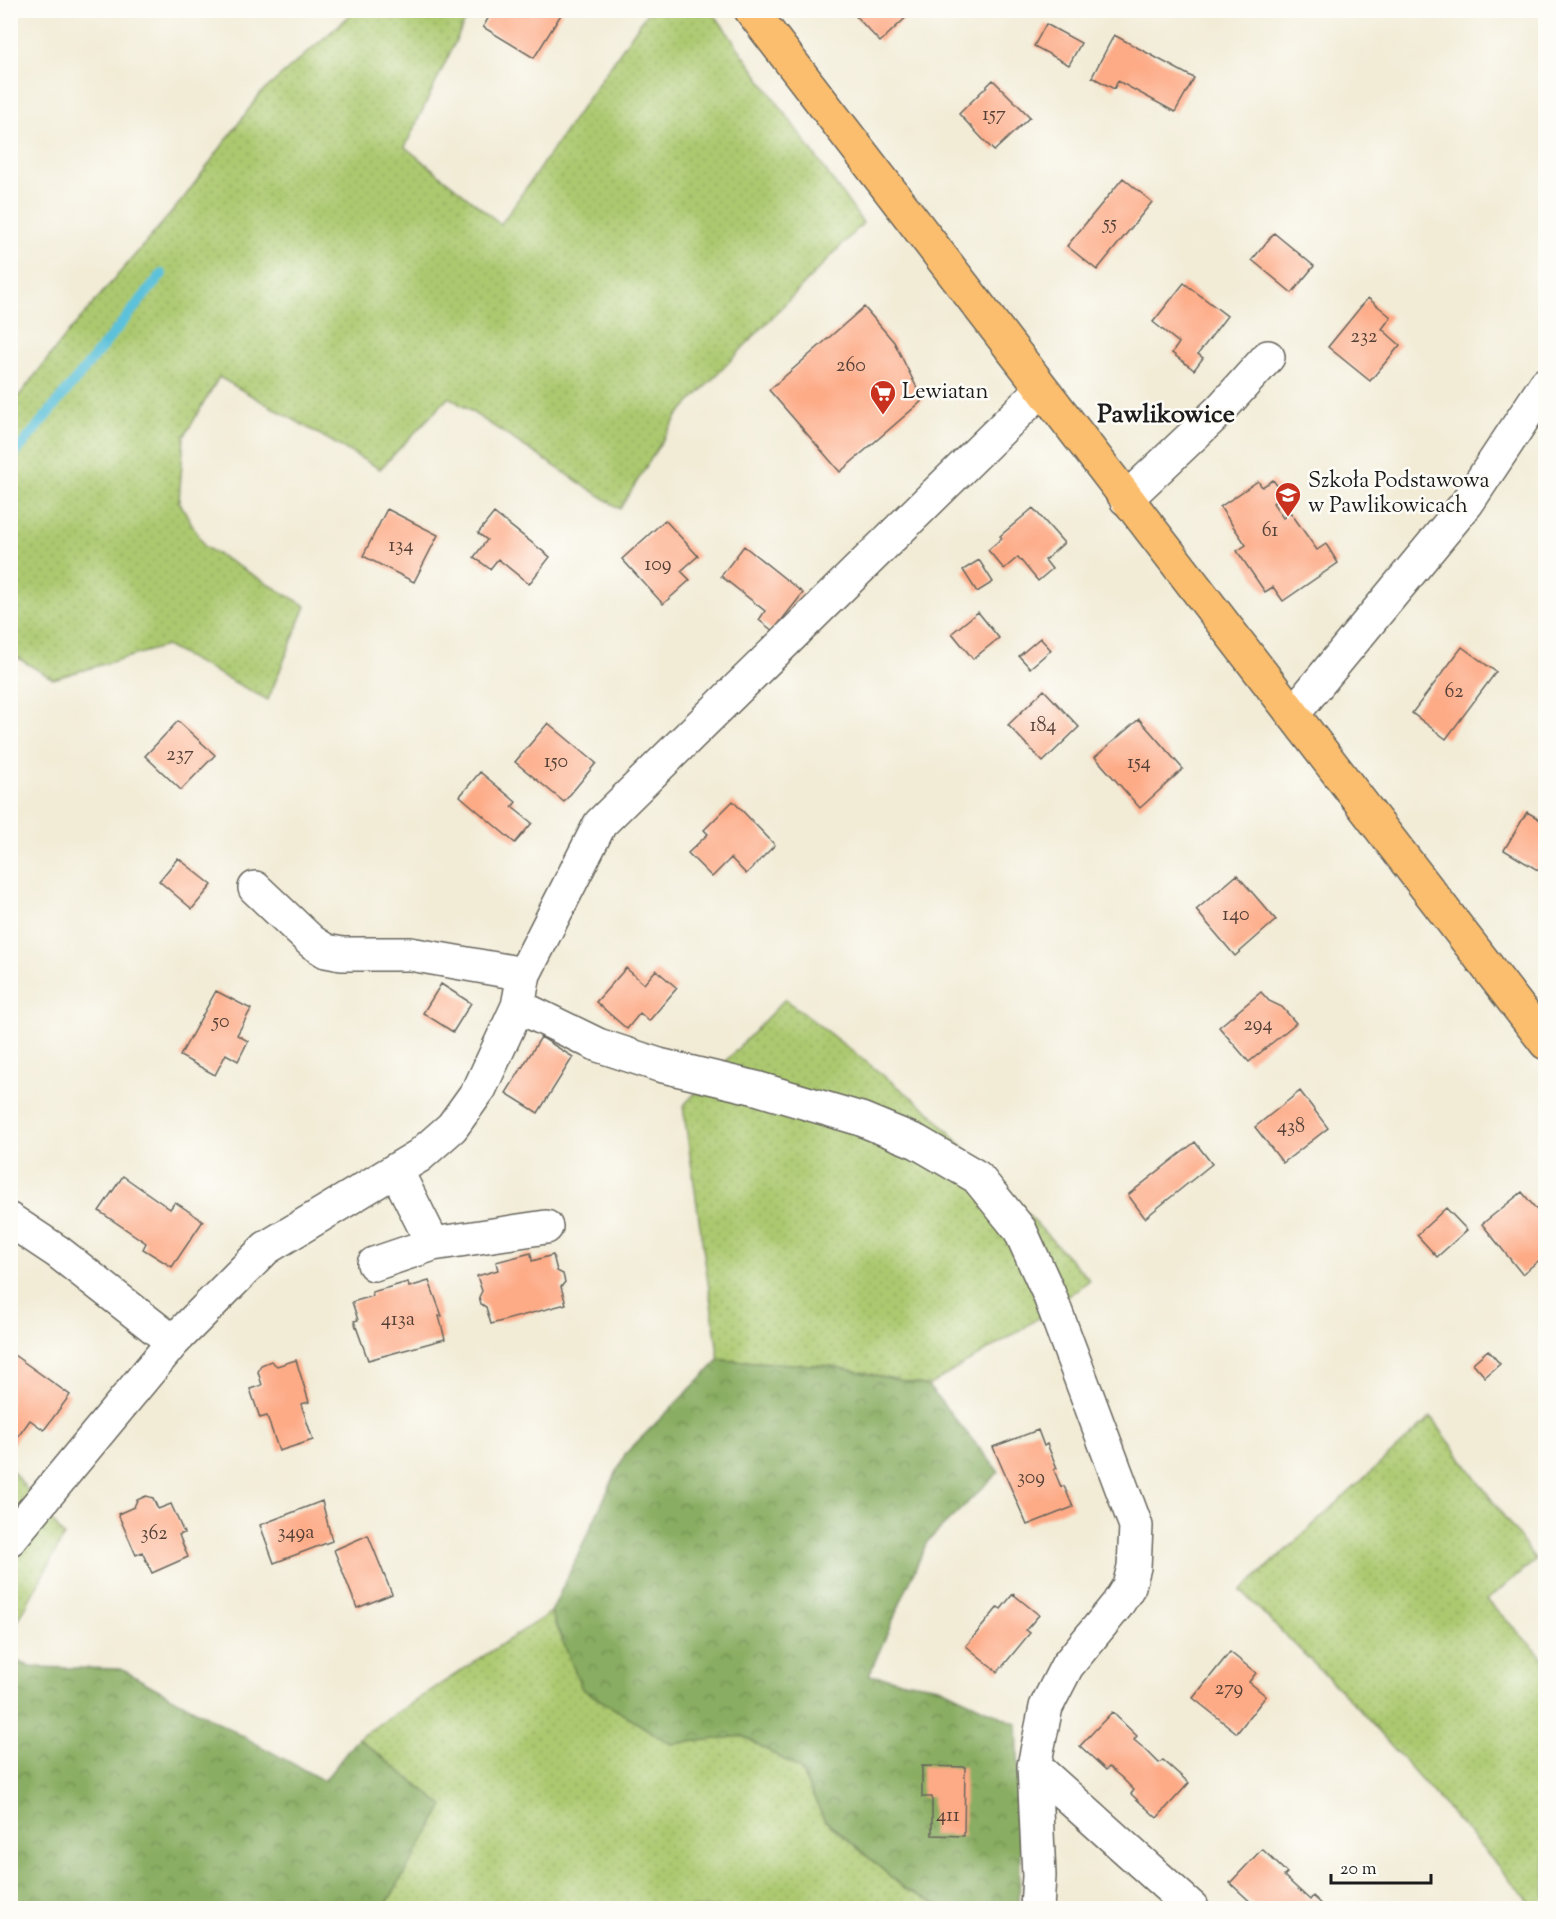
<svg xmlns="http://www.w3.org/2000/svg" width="1556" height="1919" font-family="'Sorts Mill Goudy',serif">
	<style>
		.grass { fill: url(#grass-dots); stroke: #647246; stroke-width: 1.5 }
		.forest { fill: url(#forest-crowns); stroke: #52643f; stroke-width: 1.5 }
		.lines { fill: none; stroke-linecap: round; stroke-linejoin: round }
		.stream { stroke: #5cc1da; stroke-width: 10 }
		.building { fill: #fdab87 }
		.minor-casing { stroke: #67655d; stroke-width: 36 }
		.major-casing { stroke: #67655d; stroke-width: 36 }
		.minor { stroke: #fff; stroke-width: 33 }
		.major { stroke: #fbbe6e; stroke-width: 33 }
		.labels { text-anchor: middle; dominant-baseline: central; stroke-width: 5; stroke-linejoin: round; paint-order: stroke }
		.number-label { font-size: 20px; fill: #544037 }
		.poi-label { font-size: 22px; fill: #1c1c1c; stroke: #fdfcf7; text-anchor: start }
		.quarter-label { font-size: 26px; font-weight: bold; fill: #1c1c1c; stroke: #fdfcf7 }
	</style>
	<defs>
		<pattern id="grass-dots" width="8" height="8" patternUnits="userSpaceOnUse" patternTransform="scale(1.5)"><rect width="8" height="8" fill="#acc970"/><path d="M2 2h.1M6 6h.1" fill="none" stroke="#93ac60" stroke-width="1.8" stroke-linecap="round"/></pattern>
		<pattern id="forest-crowns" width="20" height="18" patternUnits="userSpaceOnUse" patternTransform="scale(1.5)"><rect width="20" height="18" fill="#89ad62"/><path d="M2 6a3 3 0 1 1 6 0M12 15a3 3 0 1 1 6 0" fill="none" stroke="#6f8c50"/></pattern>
	</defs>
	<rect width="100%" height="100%" fill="#fdfcf7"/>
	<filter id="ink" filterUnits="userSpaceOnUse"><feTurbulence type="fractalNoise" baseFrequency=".0167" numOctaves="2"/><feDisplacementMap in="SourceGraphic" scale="12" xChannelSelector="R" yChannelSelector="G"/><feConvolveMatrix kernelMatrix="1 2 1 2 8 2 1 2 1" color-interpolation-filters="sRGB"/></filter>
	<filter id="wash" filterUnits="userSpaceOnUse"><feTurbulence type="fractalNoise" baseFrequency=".008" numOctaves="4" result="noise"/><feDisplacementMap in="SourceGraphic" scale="24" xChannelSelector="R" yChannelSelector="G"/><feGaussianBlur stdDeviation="1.35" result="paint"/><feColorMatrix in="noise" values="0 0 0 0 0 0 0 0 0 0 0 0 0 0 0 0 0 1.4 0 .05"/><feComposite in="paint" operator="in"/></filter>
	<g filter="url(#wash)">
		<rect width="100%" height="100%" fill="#f2ecd7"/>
		<!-- grass -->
		<path class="grass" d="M649,10L712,11L863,223L678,415L620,509L449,397L380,469L219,377L184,437L179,501L205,547L306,606L268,700L166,646L53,679L11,654V406L67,334L183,199L260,94L355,11H470L405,147L501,224Z
			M785,999L928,1110L1090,1280L1021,1330L928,1386L831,1366L719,1360L683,1106Z
			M1431,1417L1536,1560L1487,1600L1545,1660V1908H1535L1357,1707L1241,1591Z
			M11,1469L64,1536L11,1634Z
			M551,1612L583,1689L671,1744L743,1736L800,1769L824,1819L905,1889L946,1908H384L443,1806L358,1738Z"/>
		<!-- forest -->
		<path class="forest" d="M719,1360L831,1366L928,1386L999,1472L927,1542L869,1675L939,1687L1017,1724L1021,1828L1019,1908H946L905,1889L824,1819L800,1769L743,1736L671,1744L582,1689L551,1612L625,1454Z
			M10,1658L32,1667L121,1669L324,1781L358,1738L444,1806L384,1908H11Z"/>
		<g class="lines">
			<!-- stream -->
			<path class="stream" d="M10,460L162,274"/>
		</g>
		<g id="blocks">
			<!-- building -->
			<path class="building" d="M493,10H557L562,13L534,58L483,27Z
				M850,10H914L880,42Z
				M1046,24L1081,43L1069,65L1034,46Z
				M1114,35L1194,78L1175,112L1118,81L1114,89L1092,77Z
				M993,80L1030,117L994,151L959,114Z
				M1123,178L1152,202L1097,270L1067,246Z
				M1274,233L1314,266L1292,293L1252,260Z
				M1184,283L1227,316L1198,354L1203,358L1194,370L1172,353L1179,343L1153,322Z
				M1368,298L1391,317L1382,329L1400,345L1370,381L1328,347Z
				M864,307L894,342L923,400L840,472L769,390Z
				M1273,480L1284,495L1273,503L1283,518L1291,513L1317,550L1326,544L1338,563L1283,601L1273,587L1265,592L1237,551L1246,545L1220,507L1258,481L1262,487Z
				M1033,508L1064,543L1045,560L1052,569L1038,581L1018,557L1004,569L988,550L1002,538L1000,536Z
				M387,509L438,535L414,582L363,556Z
				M494,513L550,557L529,584L498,559L490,569L474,557L487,540L478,533Z
				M665,520L698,556L681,571L690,580L663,604L622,559Z
				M744,546L803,593L773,631L759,620L765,611L721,576Z
				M979,560L993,582L977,592L963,570Z
				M978,612L999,638L973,659L952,633Z
				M1040,638L1051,650L1030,668L1019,656Z
				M1462,647L1496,672L1446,739L1412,713Z
				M1044,690L1079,727L1043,762L1008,725Z
				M1139,719L1183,769L1140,808L1095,757Z
				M178,721L215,755L181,790L145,756Z
				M548,723L596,763L564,802L515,762Z
				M480,772L516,802L512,807L532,823L515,843L460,796Z
				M733,801L775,845L746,874L731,858L712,877L688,853L708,834L704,830Z
				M1527,812L1546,823V875L1504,850Z
				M178,858L212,885L192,909L159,881Z
				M1237,875L1276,920L1235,956L1196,910Z
				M626,968L644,984L656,970L677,988L649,1021L640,1013L627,1029L596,1002Z
				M441,984L471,1003L453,1032L423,1013Z
				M216,991L251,1009L237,1035L248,1041L238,1061L226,1054L215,1075L180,1056Z
				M1261,992L1269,1001L1282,1007L1296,1023L1249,1062L1219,1027Z
				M541,1037L573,1057L538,1113L506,1093Z
				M1300,1091L1328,1128L1283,1163L1255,1127Z
				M1195,1142L1212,1164L1145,1218L1128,1195Z
				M123,1176L170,1209L175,1202L203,1221L172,1267L143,1249L146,1243L99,1211Z
				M1522,1192L1546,1221V1255L1522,1274L1482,1224Z
				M1446,1208L1467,1230L1437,1257L1417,1235Z
				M531,1253L532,1261L553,1255L557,1271L563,1274L565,1282L561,1287L566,1304L491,1324L486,1307L481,1304L479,1297L482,1291L477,1276L498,1270L496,1262Z
				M429,1281L442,1316H439L445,1339L368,1360L354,1321L358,1320L352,1302L373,1296L372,1292L408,1282L409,1287Z
				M1488,1350L1500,1364L1485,1377L1473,1363Z
				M14,1355L70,1395L44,1430L30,1420L10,1448V1360Z
				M296,1360L309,1402L301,1404L313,1440L279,1451L267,1416L260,1418L250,1389L262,1385L258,1372L261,1365L271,1361L277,1366Z
				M1038,1430L1044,1446L1047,1444L1057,1468L1054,1470L1061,1487L1064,1486L1073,1507L1027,1525L993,1447Z
				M146,1496L153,1498L158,1509L171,1504L184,1533L179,1535L188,1557L152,1573L142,1552L136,1555L118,1514L134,1507L137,1500Z
				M322,1501L332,1541L274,1563L260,1525Z
				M368,1535L392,1594L357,1608L334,1550Z
				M1013,1594L1039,1615L1026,1630L1030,1633L998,1672L966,1646L998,1607L1001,1609Z
				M1230,1652L1256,1673L1249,1682L1266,1696L1237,1733L1193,1698Z
				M1112,1712L1137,1736L1134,1740L1147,1751L1159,1763L1163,1760L1189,1783L1157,1818L1131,1794L1134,1790L1122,1778L1109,1767L1106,1770L1080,1746Z
				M922,1766L965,1767L964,1836L932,1835V1797H922Z
				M1262,1849L1287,1873L1284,1876L1310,1900L1313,1896L1326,1908H1264L1259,1904L1256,1907L1230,1883Z"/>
		</g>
	</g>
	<g filter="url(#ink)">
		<use href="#blocks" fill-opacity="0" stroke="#67655d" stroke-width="1.5"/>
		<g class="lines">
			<!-- minor casing -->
			<g class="minor-casing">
				<path id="minor" d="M1126,499L1220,410L1268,357
					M1293,714L1467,503L1546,384
					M255,888L312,942L326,951L342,954H410L524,974
					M518,1006L598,1045L659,1065L756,1088L861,1119L917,1142L977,1177L1020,1230L1049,1294L1136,1526L1134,1567L1129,1586L1117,1605L1067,1666L1046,1707L1034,1766L1039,1876L1037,1908
					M396,1170L433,1244L546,1227
					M10,1220L58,1252L173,1342L266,1248L419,1156L452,1127L480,1088L518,1006L524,974L600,824L1042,389
					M374,1264L433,1244
					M10,1539L173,1342
					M1034,1766L1192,1908"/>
			</g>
			<!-- major casing -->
			<g class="major-casing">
				<path id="major" d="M751,10L1546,1043"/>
			</g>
			<!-- minor -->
			<use href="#minor" class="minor"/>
			<!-- major -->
			<use href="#major" class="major"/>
		</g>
	</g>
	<!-- icons -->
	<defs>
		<g id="supermarket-pin" transform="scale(1.35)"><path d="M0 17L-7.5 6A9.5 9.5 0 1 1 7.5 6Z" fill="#c8321e" stroke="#fdfcf7"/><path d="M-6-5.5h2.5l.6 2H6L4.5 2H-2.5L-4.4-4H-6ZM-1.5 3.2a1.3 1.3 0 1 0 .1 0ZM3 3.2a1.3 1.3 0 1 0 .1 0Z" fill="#fff"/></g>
		<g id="school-pin" transform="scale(1.35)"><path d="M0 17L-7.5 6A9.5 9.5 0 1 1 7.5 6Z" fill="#c8321e" stroke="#fdfcf7"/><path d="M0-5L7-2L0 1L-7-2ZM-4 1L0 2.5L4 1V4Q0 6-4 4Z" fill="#fff"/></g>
	</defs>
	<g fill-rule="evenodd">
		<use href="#supermarket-pin" x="883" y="393"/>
		<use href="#school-pin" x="1288" y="495"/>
	</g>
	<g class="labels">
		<!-- number labels -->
		<g class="number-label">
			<text x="994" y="115">157</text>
			<text x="1110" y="224">55</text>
			<text x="1364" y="337">232</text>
			<text x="851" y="366">260</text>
			<text x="1270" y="531">61</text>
			<text x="401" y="546">134</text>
			<text x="658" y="565">109</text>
			<text x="1454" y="692">62</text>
			<text x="1043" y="726">184</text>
			<text x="180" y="755">237</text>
			<text x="556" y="762">150</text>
			<text x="1139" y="763">154</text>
			<text x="1236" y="915">140</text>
			<text x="221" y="1022">50</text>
			<text x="1258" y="1025">294</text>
			<text x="1291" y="1127">438</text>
			<text x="398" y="1320">413a</text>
			<text x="1031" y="1478">309</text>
			<text x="296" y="1533">349a</text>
			<text x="154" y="1534">362</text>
			<text x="1229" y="1689">279</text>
			<text x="948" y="1816">411</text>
		</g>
		<!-- poi labels -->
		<g class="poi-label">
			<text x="902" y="393">Lewiatan</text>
			<text x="1308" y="482">Szkoła Podstawowa<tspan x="1308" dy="25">w Pawlikowicach</tspan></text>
		</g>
		<!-- quarter labels -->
		<g class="quarter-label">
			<text x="1166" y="415">Pawlikowice</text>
		</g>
	</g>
	<!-- margin -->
	<rect width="1556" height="1919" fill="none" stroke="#fdfcf7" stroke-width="36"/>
	<!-- scale -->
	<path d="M1331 1874v9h100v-9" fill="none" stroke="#1c1c1c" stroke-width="3"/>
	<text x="1340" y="1874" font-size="18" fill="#1c1c1c" stroke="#fdfcf7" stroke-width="4.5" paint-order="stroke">20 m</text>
</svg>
